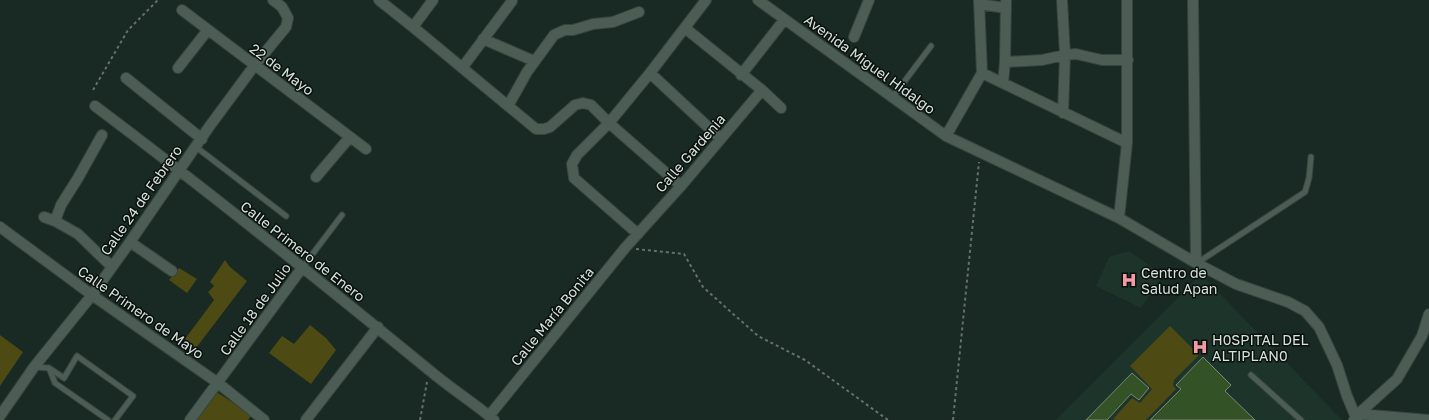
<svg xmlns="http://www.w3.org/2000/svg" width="1429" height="420" font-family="'Golos Text',sans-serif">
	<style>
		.built { fill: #1d342b }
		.green { fill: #4d4a13 }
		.building { fill: #335225; stroke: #7c8678 }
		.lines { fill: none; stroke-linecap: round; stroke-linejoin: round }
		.service-casing { stroke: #37443e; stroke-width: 7 }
		.minor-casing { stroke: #37443e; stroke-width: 12 }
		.path { stroke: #64716c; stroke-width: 2; stroke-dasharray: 3 3; stroke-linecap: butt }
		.service { stroke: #4c5d56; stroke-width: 5 }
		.minor { stroke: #4c5d56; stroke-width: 10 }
		.labels { text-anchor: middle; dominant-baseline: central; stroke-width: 3; stroke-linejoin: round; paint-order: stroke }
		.street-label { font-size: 14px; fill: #d9e3de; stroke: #09100d }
		.poi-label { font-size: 14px; fill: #d9e3de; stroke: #09100d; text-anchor: start }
	</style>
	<rect width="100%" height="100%" fill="#192923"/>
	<!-- built -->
	<path class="built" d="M1129,251L1163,275L1141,308L1096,286L1109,257Z
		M1201,274L1342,420H1056Z"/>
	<!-- green -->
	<path class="green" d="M225,260L230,267L247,281L196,348L185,339L214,300L208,292L214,286L210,282Z
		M179,268L197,279L187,293L169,280Z
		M310,325L326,338L336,350L311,384L269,353L282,336L294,344Z
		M1170,326L1199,355L1174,380L1173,385L1176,389L1146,420H1115L1113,419L1132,398L1140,403L1152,389L1130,366Z
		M0,335L23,352L0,386Z
		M215,391L252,415L248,420H192Z"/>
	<!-- building -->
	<path class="building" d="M1203,357L1231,385L1225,391L1255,420H1150L1181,389L1176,385Z
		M1132,373L1149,388L1139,400L1131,394L1107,420H1086Z"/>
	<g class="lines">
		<!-- service casing -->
		<g class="service-casing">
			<path id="service" d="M892,98L931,46
				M196,147L286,216
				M1197,263L1305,192L1309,178L1311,157
				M302,268L342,215
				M34,367L49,368L64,378L77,356L133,396L115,420
				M49,368L55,383L108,420
				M1251,375L1301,420"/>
		</g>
		<!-- minor casing -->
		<g class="minor-casing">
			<path id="minor" d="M379,0L413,27L536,129H544L550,127L575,105L583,103L591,105L609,123L681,186
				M758,0L946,136L1119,218L1196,263L1236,284L1288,302L1305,311L1319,327L1337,365L1347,396L1357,420
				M1062,0L1065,55L1063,113
				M1193,0L1196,263
				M979,4L1006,8
				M182,10L366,149
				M413,27L433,0
				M685,28L762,90L781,108
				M854,37L869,0
				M483,39L534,61
				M1005,62L1042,60L1065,55L1076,54L1102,60H1128
				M178,68L207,31
				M462,68L512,1
				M650,73L721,139
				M982,73L1127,143
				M741,75L784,20
				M126,78L202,139
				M1003,83L1005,62L1006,0
				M95,106C208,191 319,280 429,370C450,388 473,402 494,420
				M508,106L527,72L554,35L565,30H573L593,24L613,22L639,12
				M946,136L982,73L979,0
				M316,177L350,137
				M44,217L55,221L78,234L112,267
				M1119,218L1127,143V0
				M55,221L61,205L78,178L102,135
				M0,227L92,295L218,383L264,420
				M638,234L574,178L572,164L577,155L609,123L650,73L706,0
				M130,242L172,271
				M1359,414L1429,420
				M0,416L34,367L92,295L130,242L209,127L254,66L286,27L288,18L282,7L273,0
				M489,416L625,248L681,186L762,90
				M190,420L302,268
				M306,420L378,327
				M1354,420L1355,417L1397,379L1422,336L1429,314"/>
		</g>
		<!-- path -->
		<path class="path" d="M93,90L128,30L158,0
			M636,249L684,254L703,287L758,336L805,360L888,420
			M420,420L427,382
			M953,420L979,162"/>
		<!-- service -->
		<use href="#service" class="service"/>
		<!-- minor -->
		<use href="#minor" class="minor"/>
	</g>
	<!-- icons -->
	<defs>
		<g id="hospital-bare" transform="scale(1.2)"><path d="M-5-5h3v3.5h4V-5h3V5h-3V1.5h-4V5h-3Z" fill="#f49aa2" stroke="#09100d" stroke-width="2.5" paint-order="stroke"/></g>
	</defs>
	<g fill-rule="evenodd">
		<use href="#hospital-bare" x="1129" y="280"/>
		<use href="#hospital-bare" x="1200" y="347"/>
	</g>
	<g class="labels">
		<!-- street labels -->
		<g class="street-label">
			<text transform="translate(870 64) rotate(36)">Avenida Miguel Hidalgo</text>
			<text transform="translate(282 69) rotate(37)">22 de Mayo</text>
			<text transform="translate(690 153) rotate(-49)">Calle Gardenia</text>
			<text transform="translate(141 200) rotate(-55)">Calle 24 de Febrero</text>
			<text transform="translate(303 251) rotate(38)">Calle Primero de Enero</text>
			<text transform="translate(255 309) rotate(-54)">Calle 18 de Julio</text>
			<text transform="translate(141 312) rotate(35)">Calle Primero de Mayo</text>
			<text transform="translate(552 316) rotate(-51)">Calle María Bonita</text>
		</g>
		<!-- poi labels -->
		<g class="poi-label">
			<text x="1141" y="272">Centro de<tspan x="1141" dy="16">Salud Apan</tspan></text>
			<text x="1212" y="339">H0SPITAL DEL<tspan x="1212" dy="16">ALTIPLAN0</tspan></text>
		</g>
	</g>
</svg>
